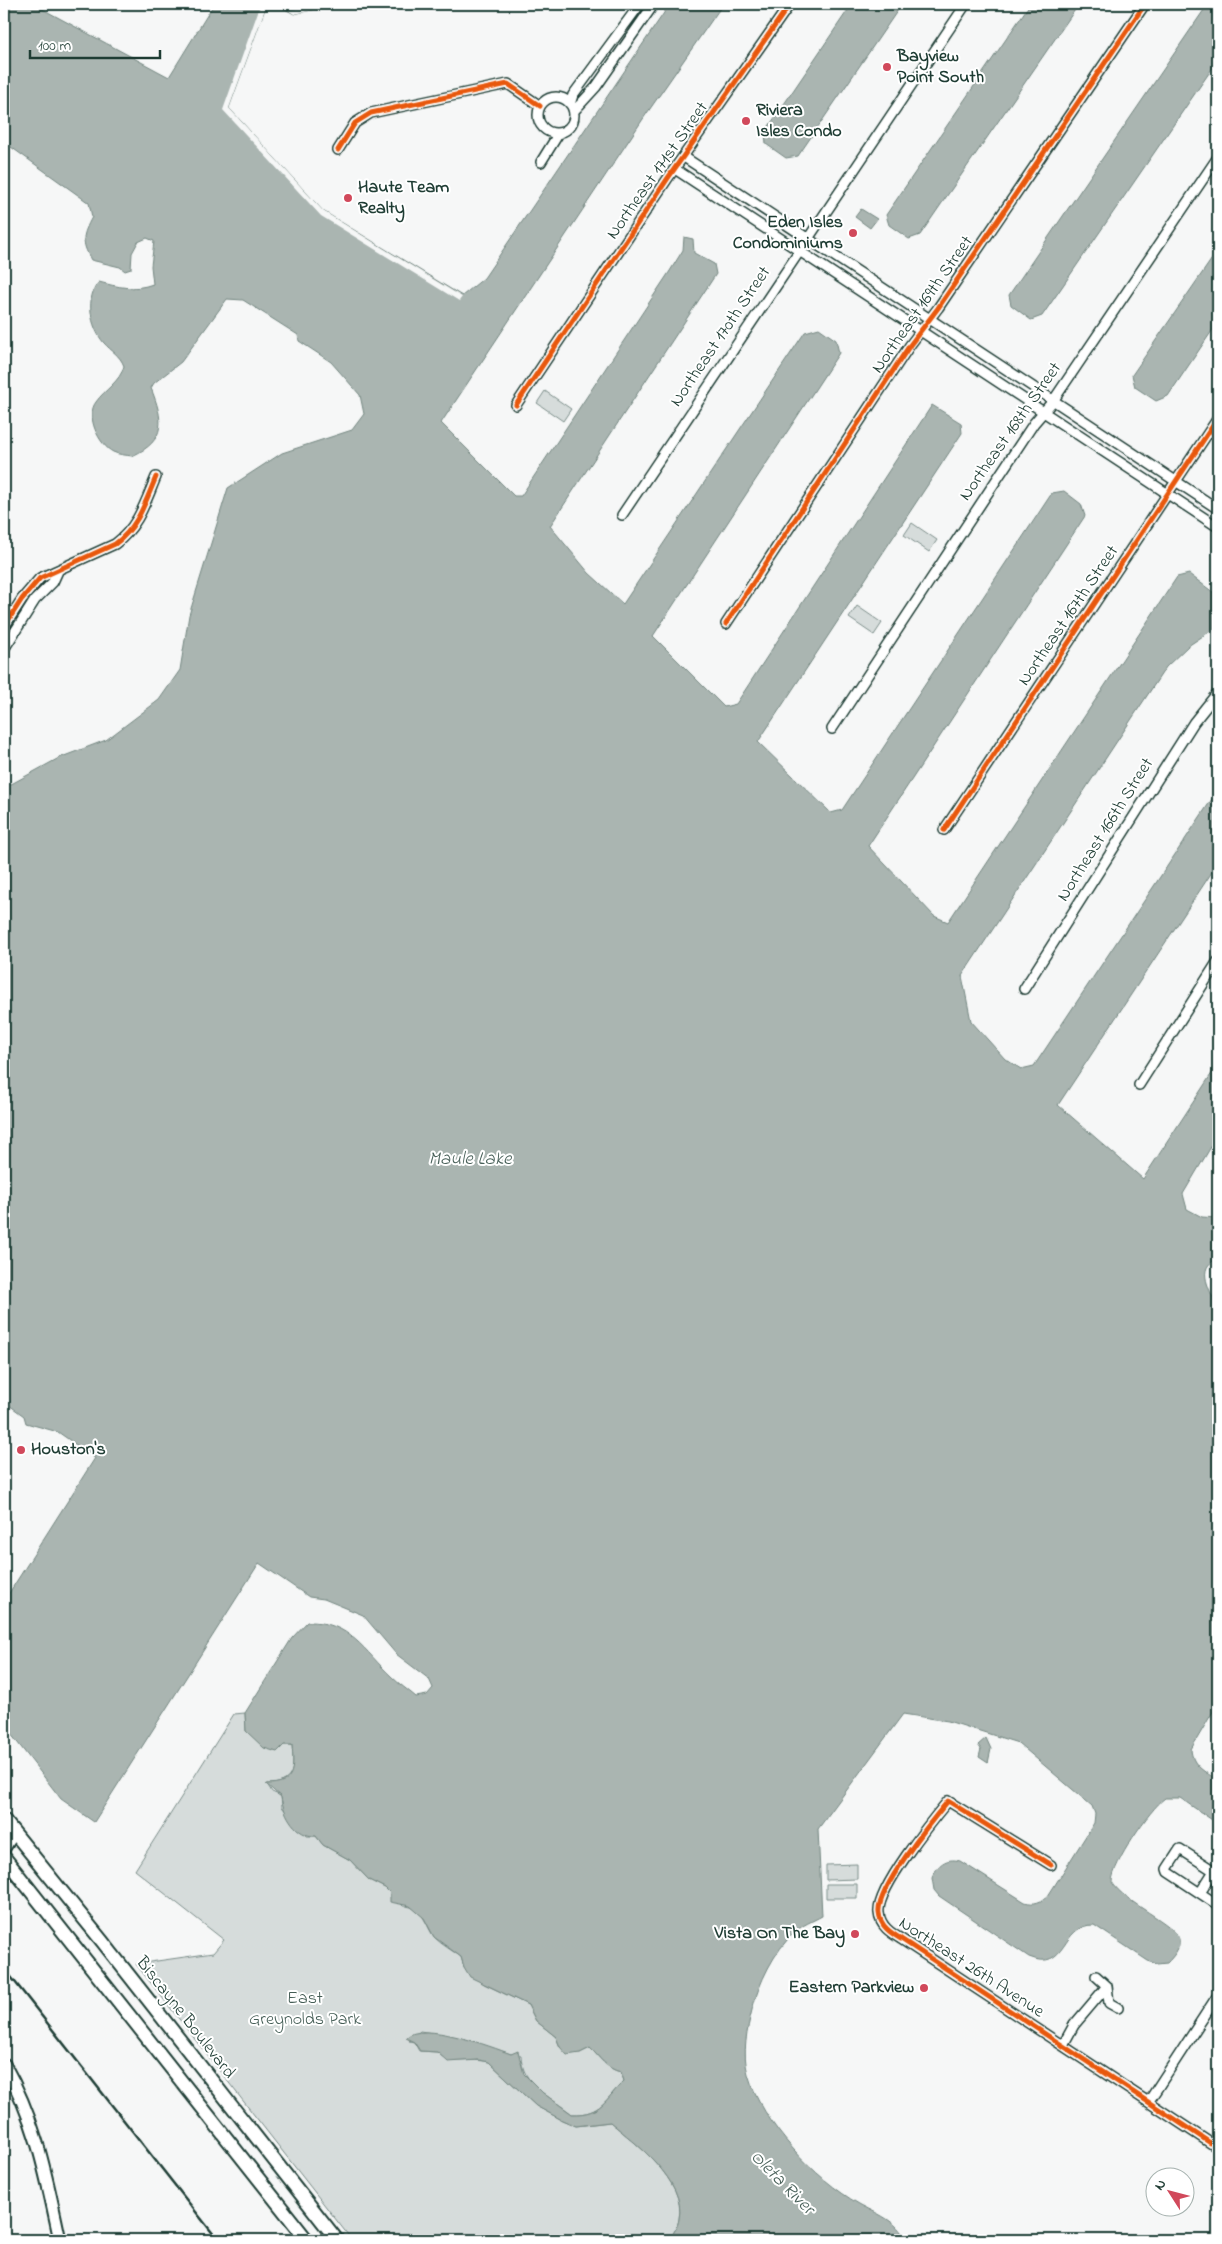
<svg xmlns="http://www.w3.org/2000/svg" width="1222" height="2244" font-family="'Indie Flower',sans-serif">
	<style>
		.green { fill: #d6dcdb; stroke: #7a8c88 }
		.water { fill: #aab5b1; stroke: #72857f }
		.pier { fill: #f6f7f7 }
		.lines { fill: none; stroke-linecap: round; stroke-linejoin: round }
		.street-casing { stroke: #1f3d34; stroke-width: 12 }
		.secondary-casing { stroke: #1f3d34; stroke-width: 15 }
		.primary-casing { stroke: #1f3d34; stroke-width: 16 }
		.street { stroke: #fff; stroke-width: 9 }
		.secondary { stroke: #fff; stroke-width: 11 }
		.primary { stroke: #fff; stroke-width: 12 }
		.rail { stroke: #1f3d34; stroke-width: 2.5 }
		.cycleway-casing { stroke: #fff; stroke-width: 8 }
		.cycleway { stroke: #e8590c; stroke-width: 5 }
		.poi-dot { fill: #d1495b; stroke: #fff; stroke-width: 2 }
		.labels { text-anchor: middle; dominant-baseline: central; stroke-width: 4; stroke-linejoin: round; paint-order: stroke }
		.poi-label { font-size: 18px; font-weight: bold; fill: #1f3d34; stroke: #fff; text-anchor: start }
		.street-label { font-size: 18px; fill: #1f3d34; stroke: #fff }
		.park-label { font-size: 18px; fill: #445d55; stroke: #fff }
		.water-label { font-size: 19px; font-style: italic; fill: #49615a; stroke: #fff }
	</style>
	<rect width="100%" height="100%" fill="#f6f7f7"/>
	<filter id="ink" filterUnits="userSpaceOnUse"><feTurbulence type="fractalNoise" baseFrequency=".02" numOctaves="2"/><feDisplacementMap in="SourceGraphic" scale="10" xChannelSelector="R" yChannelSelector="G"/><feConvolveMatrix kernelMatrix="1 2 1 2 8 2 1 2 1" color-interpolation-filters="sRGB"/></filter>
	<g filter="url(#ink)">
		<!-- green -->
		<path class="green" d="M545,391L571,409L563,421L537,403Z
			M912,523L937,540L929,552L904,535Z
			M857,606L882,623L874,635L849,618Z
			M245,1713L246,1731L284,1745H292C294,1769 296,1784 267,1784L272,1792L281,1796L282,1807L307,1836H316L323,1845L350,1860L369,1880L385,1888L403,1906C424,1906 425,1926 435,1938C442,1945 453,1951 461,1957L464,1967L484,1984L528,2005L536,2021L556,2037L560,2047L580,2053L590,2048C600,2057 606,2069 621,2072L624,2081C605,2099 602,2115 572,2114C551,2097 521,2085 521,2055L511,2054L451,2036L420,2031L409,2041L414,2042L419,2051L437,2052C450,2067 472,2057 489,2062L536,2106L562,2120L576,2126L610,2122C635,2143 687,2181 679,2219C678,2226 673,2234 669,2240H352L136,1964L213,1953L224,1940L135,1870L234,1714Z
			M857,1864V1879L826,1880V1865Z
			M826,1884H857V1898H826Z"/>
		<!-- water -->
		<path class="water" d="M4,4H33L169,77L214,4H339L294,14L285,9H265L229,108L323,211L462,296L484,278L670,4H723L645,116L441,423L514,496H521L670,271L683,250L684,237L693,239L694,253L714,264L716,274L550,526L589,573L623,604L805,332L819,328L836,340L839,353L653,636L724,707L736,704L932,405L961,423L962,433L758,742L831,813L842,810L1052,493L1064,491L1081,504L1085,516L868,846L934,916L948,922L1177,577L1189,574L1218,596V626L1188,646L1166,667L962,976L971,1021L1005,1059L1021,1069L1034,1066L1218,790V863L1058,1105L1143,1179L1218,1064V1135L1183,1194L1187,1209L1202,1217L1218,1218V1259C1194,1267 1211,1292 1218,1308V1703L1191,1749C1192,1766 1205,1772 1218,1780V1824L1180,1798H1165C1150,1809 1112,1864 1112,1882C1124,1903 1175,1923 1179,1939C1181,1948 1173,1957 1167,1963L1157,1964L1148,1961L1094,1925C1060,1924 1068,1973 1029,1957L939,1896L934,1890L932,1878C937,1865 946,1857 960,1861L1025,1902C1034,1905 1041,1902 1048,1896L1094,1823L1095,1814L1092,1806L1018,1743L948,1721L903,1714L818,1829L822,1916C813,1921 802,1925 795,1932C774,1951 759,1983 752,2010C747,2030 742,2053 748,2074C762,2123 815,2179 859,2204C875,2213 899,2221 905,2240H669C673,2234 678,2226 679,2219C687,2181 635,2143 610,2122L576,2126L562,2120L536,2106L489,2062L479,2060L448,2062L437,2052L420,2051L414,2042L406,2038C421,2020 492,2047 511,2054L518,2051L524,2074L543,2093L572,2114C602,2115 605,2099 624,2081L621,2072C606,2069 600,2057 590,2048L580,2053L567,2055L560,2047L556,2037L536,2021L528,2005L470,1977L464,1967L461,1957L434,1937L424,1918L410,1906L390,1902V1893L385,1888L369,1880L350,1860L323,1845L316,1836C296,1837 284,1815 281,1797L266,1784C295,1784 294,1770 292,1745H284L277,1752L264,1748L246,1731L245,1713L292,1638L307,1622C350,1621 364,1651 392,1677C399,1684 408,1690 416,1697L427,1695L433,1688L429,1679L396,1654L363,1615L324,1599L309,1597L259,1563L94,1822L61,1799L4,1725V1601L95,1458L58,1432L26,1423L24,1416L9,1405V1400L4,1396V788L59,758L106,740L159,700L180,670L189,615L228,488L282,453L352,430L364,414L360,395L331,362L299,341L298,335L243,300L227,299L181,362L154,383L151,388C163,419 168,440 132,456C126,455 119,455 113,452C99,445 85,416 96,402C105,389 120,382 124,366C120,355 111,351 104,343C90,327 85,297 99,282C118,287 134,291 153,284L151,266L154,241L147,238L138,242L132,253L131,269L125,271L120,267L91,260C81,241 82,236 92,217L89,203L4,142Z
			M852,4H902L798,156L786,158L766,144L765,132Z
			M1030,4H1079L920,235L909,239L889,225L886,215Z
			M1208,4H1218V60L1042,316L1031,320L1011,305L1009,295Z
			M861,209L877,219L870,228L855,217Z
			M1218,250V322L1168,396L1156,401L1135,387L1132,375Z
			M986,1738L991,1749L988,1763L979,1757L981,1749L978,1745Z"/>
		<!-- pier -->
		<path class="pier" d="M295,4L298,8L313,4H341L294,14L288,10L296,9Z
			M260,6H285V9H265L229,108L323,211L462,297L459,301L321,216L223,110Z"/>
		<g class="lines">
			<!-- street casing -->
			<g class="street-casing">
				<path id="street" d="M538 115a18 18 0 1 1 36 0a18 18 0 1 1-36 0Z
					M570,104L573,95L640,4
					M574,111L596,87L654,4
					M338,150L355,123L371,113L508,84L540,106
					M684,157L1218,509
					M541,162L559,133
					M675,169L1218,527
					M516,405L668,178L790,4
					M622,515L966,4
					M726,624L910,345L938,308L1145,4
					M4,627L22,599L40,578L115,544C138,527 145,503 156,477
					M4,649L35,600L53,582L58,571
					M832,729L1034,423L1053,401L1218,157
					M944,830L1218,418
					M1024,989L1194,722L1218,692
					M1139,1085L1218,961
					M1051,1865L948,1801C932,1820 876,1890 879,1913C880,1926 891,1933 901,1939L1218,2148
					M1200,1893L1214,1871L1180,1849L1167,1869L1168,1872L1218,1905
					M1096,1976L1107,1986L1109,2003L1118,2008
					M1063,2045L1074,2025L1107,1986
					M1149,2101L1218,1995"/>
			</g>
			<!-- secondary casing -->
			<g class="secondary-casing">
				<path id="secondary" d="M4,1848L14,1833
					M4,2064C37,2123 46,2176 60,2240"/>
			</g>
			<!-- primary casing -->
			<g class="primary-casing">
				<path id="primary" d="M4,1820L102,1941L337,2240
					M4,1857L307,2240"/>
			</g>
			<!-- street -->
			<use href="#street" class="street"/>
			<!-- secondary -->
			<use href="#secondary" class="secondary"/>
			<!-- primary -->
			<use href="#primary" class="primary"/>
			<!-- rail -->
			<path class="rail" d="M4,1968L218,2240"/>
			<!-- cycleway casing -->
			<g class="cycleway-casing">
				<path id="cycleway" d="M338,150L355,123L371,113L508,84L540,106
					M516,405L668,178L790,4
					M726,624L910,345L938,308L1145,4
					M4,627L22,599L40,578L115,544C138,527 145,503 156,477
					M944,830L1218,418
					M1051,1865L948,1801C932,1820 876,1890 879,1913C880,1926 891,1933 901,1939L1218,2148"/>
			</g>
			<!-- cycleway -->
			<use href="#cycleway" class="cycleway"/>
		</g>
	</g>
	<!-- markers -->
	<g class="poi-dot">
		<circle cx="887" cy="67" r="5"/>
		<circle cx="746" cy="121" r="5"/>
		<circle cx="348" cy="198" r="5"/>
		<circle cx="853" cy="233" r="5"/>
		<circle cx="21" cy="1450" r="5"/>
		<circle cx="855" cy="1934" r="5"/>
		<circle cx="924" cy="1988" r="5"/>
	</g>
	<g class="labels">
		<!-- poi labels -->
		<g class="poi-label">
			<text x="897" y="57">Bayview<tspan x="897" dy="21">Point South</tspan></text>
			<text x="756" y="111">Riviera<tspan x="756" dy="21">Isles Condo</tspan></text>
			<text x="358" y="188">Haute Team<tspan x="358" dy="21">Realty</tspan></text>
			<text x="843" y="223" text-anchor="end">Eden Isles<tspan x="843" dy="21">Condominiums</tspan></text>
			<text x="31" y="1450">Houston's</text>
			<text x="845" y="1934" text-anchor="end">Vista On The Bay</text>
			<text x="914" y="1988" text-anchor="end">Eastern Parkview</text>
		</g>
		<!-- street labels -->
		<g class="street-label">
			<text transform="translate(658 171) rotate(-55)">Northeast 171st Street</text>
			<text transform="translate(923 305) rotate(-55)">Northeast 169th Street</text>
			<text transform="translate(721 337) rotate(-56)">Northeast 170th Street</text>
			<text transform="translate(1011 432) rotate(-55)">Northeast 168th Street</text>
			<text transform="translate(1069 616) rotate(-56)">Northeast 167th Street</text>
			<text transform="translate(1106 830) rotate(-58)">Northeast 166th Street</text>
			<text transform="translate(971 1968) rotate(33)">Northeast 26th Avenue</text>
			<text transform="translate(185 2018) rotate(52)">Biscayne Boulevard</text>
		</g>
		<!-- park labels -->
		<g class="park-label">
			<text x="305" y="1999">East<tspan x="305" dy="21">Greynolds Park</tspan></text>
		</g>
		<!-- water labels -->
		<g class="water-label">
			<text x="470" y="1159">Maule Lake</text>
			<text transform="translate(782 2183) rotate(45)">Oleta River</text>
		</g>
	</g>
	<!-- margin -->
	<rect width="1222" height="2244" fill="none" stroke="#fff" stroke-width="20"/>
	<rect x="10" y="10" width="1202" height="2224" fill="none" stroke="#1f3d34" stroke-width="2" filter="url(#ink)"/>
	<!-- north arrow -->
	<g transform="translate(1170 2192) rotate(306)"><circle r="24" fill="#ffffff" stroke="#a5b1ae"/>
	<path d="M0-4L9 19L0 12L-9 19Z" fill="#d1495b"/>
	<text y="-8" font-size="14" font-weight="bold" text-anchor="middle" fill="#1f3d34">N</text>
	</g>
	<!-- scale -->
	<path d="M30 50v8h130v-8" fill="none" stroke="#1f3d34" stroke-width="2.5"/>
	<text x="38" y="50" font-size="15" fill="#1f3d34" stroke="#ffffff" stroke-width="4" paint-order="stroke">100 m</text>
</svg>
